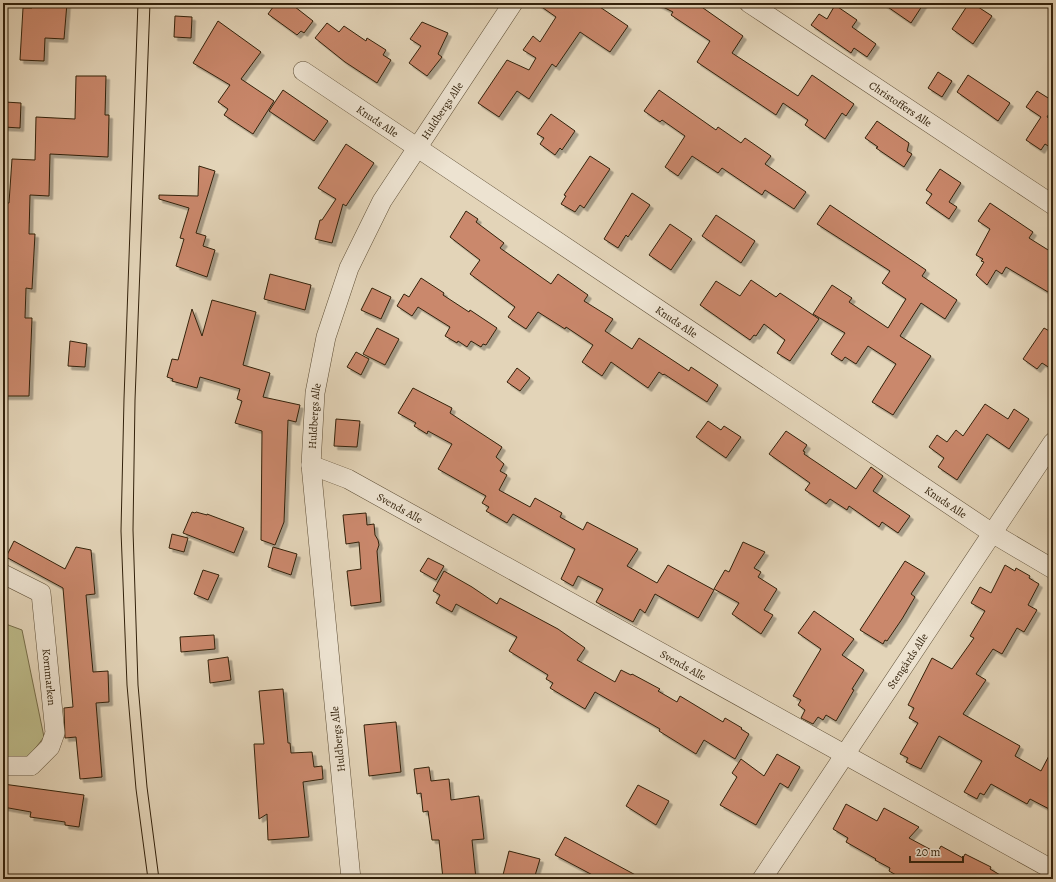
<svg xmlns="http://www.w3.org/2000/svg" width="1056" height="882" font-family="Alegreya,serif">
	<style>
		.green { fill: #bcba89; stroke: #776e4a }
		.building { fill: #ca886c; stroke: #32210b; filter: url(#shadow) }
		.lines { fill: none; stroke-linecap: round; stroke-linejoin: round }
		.minor-casing { stroke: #5e4e36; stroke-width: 20 }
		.minor { stroke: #ede3d1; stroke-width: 19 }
		.tram { stroke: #32210b; stroke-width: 1 }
		.labels { text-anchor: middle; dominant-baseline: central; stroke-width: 3.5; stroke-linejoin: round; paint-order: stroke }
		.street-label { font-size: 11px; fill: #32210b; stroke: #ede3d1 }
	</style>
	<defs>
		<filter id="shadow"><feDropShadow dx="3.5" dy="3.5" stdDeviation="0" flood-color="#0004"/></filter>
	</defs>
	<rect width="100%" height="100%" fill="#e3d4b8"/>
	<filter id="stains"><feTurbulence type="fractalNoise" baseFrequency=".005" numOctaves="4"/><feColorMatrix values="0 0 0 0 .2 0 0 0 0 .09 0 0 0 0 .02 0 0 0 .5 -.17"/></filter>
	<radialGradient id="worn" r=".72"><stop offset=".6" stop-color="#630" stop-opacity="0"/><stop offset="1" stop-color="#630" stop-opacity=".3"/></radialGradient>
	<!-- green -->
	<path class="green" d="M3,623L22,630L44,737L27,759L3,757Z"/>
	<!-- building -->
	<path class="building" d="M32,3H67L64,39L45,38L44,61L20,60L23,8H32Z
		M276,3H290L313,21L304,33L301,31L297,35L268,14Z
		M536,3H594L628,26L610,52L580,32L556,67L552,64L529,99L517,91L499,117L478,103L507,60L529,70L536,58L523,50L533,36L540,42L556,17Z
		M655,3H696L743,36L732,53L778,83L798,96L812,75L854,104L846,116L842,113L825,139L805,125L808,120L783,103L776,115L697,62L710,41L671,15L673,12Z
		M882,3H924L911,23Z
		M969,3H972L992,16L973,44L952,29Z
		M835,5L857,20L852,27L876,44L867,57L854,48L851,53L811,25L819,14L827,19Z
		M175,16L192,17L191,38L174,37Z
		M218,21L261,52L241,79L274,101L253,134L224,115L228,109L218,102L230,85L193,63Z
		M422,22L448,33L438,54L442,57L427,76L409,63L421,46L410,39Z
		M327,23L339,32L344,26L366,41L367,38L386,50L383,55L391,60L377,83L345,62L315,38Z
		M938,72L952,81L942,97L928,88Z
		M968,75L1010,103L998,121L957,92Z
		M76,76H106L105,115H109L108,157L50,154L49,196L30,195L29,234H35L32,289L26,288L25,318H32L29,396H3V208H6V203H9L12,159L35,160L36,117L75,119Z
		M283,90L328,121L314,141L269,111Z
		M659,90L716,130L718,127L741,143L745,138L771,156L765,164L806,192L794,209L765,190L762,195L722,168L718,173L692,156L678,176L665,167L685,136L662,120L660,122L644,111Z
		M1037,91L1053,101V107L1047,117L1053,121V149L1045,144L1041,150L1026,140L1041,117L1026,107Z
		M5,102L21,103L20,128L4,127Z
		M551,114L575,131L562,150L560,148L555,155L540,144L544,138L537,134Z
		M877,121L909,143L907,151L912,154L904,167L876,148L878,147L865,138Z
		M346,144L374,163L346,206L343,204L332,243L315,239L320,220H322L336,199L318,188Z
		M590,156L610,169L584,208L580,205L575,212L561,204L566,196L564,195Z
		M199,166L215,171L196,233L206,236L203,246L215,250L207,277L176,266L184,239L180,238L189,208L159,199V195L198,196Z
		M940,169L961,183L949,202L957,207L949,219L926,203L932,194L926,190Z
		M632,193L650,205L628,237L626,235L618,248L604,239Z
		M990,203L1033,232L1029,238L1053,253V295L1006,267L1002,274L996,270L987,285L976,275L984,262L981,261L983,259L976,255L990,229L978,221Z
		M830,205L926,270L922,276L957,300L945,319L921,303L900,336L931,356L893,415L872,402L896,364L868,346L856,364L845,357L842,361L831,354L845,333L813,314L832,285L852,298L849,302L888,328L906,299L882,283L890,271L817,224Z
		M466,211L478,219L476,222L504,243L500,248L551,284L558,274L588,295L584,301L613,319L605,331L632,349L639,338L689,371L691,367L718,385L707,402L664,374L663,375L659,372L648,388L611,362L602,376L582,362L593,345L566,327L565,329L538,312L526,329L508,317L515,307L470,274L480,260L450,237Z
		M716,215L755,241L741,263L702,236Z
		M670,224L692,239L671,270L649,255Z
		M270,274L311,285L305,310L264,299Z
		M421,278L444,293L443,295L469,312L470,310L497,328L486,345L483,344L481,347L471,341L467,347L458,341L457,343L445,336L450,327L418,307L412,316L397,306L404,294L409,297Z
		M751,280L776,297L780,293L819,319L790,361L777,353L785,340L764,324L756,336L754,335L750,340L700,305L716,281L740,296Z
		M372,288L391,297L381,319L361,310Z
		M212,300L256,312L243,365L270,373L263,397L300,405L296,422L288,420L284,522L275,545L261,540L262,431L235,423L242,401L237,399L240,389L200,377L197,388L172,381L173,379L167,377L172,359L178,360L192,309L202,336Z
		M377,328L399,339L385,365L363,354Z
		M1044,328L1053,333V370L1042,363L1037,369L1023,359Z
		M70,341L87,344L85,367L68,366Z
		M356,352L369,359L361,375L347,367Z
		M517,368L530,378L520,391L507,382Z
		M413,388L452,408L450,413L502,447L496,457L504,464L500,471L507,475L499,490L530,507L535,498L562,513L560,517L583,530L587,522L638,549L627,566L657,583L668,565L714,590L699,617L698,618L655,594L645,613L640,609L633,622L596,602L603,589L578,576L573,586L561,579L575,549L513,514L507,523L486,511L489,507L482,503L486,496L438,469L452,444L428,431L427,434L414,426L416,423L398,413Z
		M985,404L1008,419L1014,409L1029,419L1009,449L987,434L957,480L938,467L944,458L929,447L937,435L947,442L956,430L963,436Z
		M336,419L360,421L357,447L334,446Z
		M708,421L721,430L724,426L741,437L726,458L696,437Z
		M786,431L807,445L803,451L805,452L804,454L856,489L871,467L883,476L873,491L910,516L898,533L882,522L879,527L849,506L847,510L830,499L826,504L805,490L810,483L769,454Z
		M192,512L195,513L196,512L207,515V514L244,528L234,553L183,533Z
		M366,513L367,525L374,524L375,535L378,540L379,545L377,551L381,602L351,606L347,571L361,569L359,542L346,544L343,515Z
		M172,534L188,538L184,552L169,548Z
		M14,541L65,569L76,547L91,550L95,594L86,595L93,672L108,671L109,702L96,703L102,777L80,779L76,737L65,738L64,708L73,707L63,588L6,557Z
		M743,542L765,552L754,568L761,572L758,577L777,589L764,610L773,615L761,634L732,614L739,603L714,589L725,570L729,572Z
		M273,547L297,554L291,575L268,567Z
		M428,558L444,566L436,580L420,571Z
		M905,561L925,573L911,594L915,597L902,619L887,641L885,640L883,644L860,630Z
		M1005,565L1015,571L1016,568L1030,576L1029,578L1039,584L1028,605L1037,610L1024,632L1017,628L1002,654L993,649L976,674L986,680L963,714L1020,746L1015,756L1041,771L1053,748V811L1030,799L1027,804L991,784L984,795L980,793L977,799L964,792L982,761L939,736L921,769L906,762L908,758L900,754L918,723L909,718L914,708L908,705L932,658L952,669L974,638L970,636L985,611L971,603L980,587L991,593Z
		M203,570L219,575L208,600L194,594Z
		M444,571L472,587L497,604L500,598L558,629L585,648L577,660L615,682L621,670L631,675L632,674L660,689L658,691L677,702L680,696L723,722L725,718L742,728L741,729L749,734L735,759L704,740L696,754L659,731L660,729L595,692L585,709L550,688L553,683L546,679L548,675L509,651L517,637L456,604L452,612L436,603L440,595L433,591Z
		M814,611L854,639L842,655L864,670L852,689L854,690L836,721L826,715L823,720L818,717L813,724L801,718L805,710L798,705L801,700L793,696L821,649L798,633Z
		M214,635L215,649L181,652L180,637Z
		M228,657L231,680L210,683L208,660Z
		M283,689L288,743H290L291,753L312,752L314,767L322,766L323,779L303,782L309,837L268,840L267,814L259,819L254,744H264L259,691Z
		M396,722L401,772L369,776L364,725Z
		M777,754L800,767L788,788L780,783L756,825L720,805L737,777L732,773L741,759L764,776Z
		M429,767L431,781L449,779L451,800L479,796L484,839L472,840L476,879H443L439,840H432L428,811L423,812L421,793L417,794L414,769Z
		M3,784L84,795L79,827L65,825V822L30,817L31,812L3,807Z
		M638,785L669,801L656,825L626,806Z
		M846,804L877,821L884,808L919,827L909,838L937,853L941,846L963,858L965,854L991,867L990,869L1007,879H903L889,871L890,868L875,860L876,859L846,842L848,838L833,829Z
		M565,837L643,879H600L555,855Z
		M509,851L540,859L534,879H502Z"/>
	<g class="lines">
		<!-- minor casing -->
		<g class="minor-casing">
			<g id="minor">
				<path id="s1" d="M749,3L1053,205"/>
				<path id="s2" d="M303,71L992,533L1053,569"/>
				<path id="s3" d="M311,465L348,479L1053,870"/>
				<path id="s4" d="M3,574L41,593L55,733L50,747L31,766H3"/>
				<path id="s5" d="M351,879L311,465L315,393L326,337L349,268L382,201L513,3"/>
				<path id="s6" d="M762,879L1053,442"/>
			</g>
		</g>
		<!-- minor -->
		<use href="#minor" class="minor"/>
		<!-- tram -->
		<path class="tram" d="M138,3L124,399L121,531L127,685L136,789L148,879
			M150,3L135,400L133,530L138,685L147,787L159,879"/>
	</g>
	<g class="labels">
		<!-- street labels -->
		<g class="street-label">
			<text stroke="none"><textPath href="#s1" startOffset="182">Christoffers Alle</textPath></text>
			<text stroke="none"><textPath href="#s5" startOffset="801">Huldbergs Alle</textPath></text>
			<text stroke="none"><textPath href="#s2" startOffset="90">Knuds Alle</textPath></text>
			<text stroke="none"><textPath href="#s2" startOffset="450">Knuds Alle</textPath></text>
			<text stroke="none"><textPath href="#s5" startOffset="465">Huldbergs Alle</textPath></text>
			<text stroke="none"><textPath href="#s2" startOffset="774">Knuds Alle</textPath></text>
			<text stroke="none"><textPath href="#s3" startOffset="99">Svends Alle</textPath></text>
			<text stroke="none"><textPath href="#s6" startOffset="262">Stengårds Alle</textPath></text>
			<text stroke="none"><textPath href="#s3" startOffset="423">Svends Alle</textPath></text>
			<text stroke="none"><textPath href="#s4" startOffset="127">Kornmarken</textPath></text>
			<text transform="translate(338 739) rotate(-96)">Huldbergs Alle</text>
		</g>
	</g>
	<!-- margin -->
	<rect width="1056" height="882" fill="none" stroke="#e3d4b8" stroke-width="16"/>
	<rect x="4" y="4" width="1048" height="874" fill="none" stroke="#32210b" stroke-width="2"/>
	<rect x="8" y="8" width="1040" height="866" fill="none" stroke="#32210b"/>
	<!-- scale -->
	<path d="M910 856v6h53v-6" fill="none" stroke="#32210b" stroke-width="2"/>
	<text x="916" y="856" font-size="12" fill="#32210b" stroke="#ede3d1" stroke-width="3" paint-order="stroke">20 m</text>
	<rect width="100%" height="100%" filter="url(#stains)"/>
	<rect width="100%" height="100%" fill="url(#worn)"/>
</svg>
